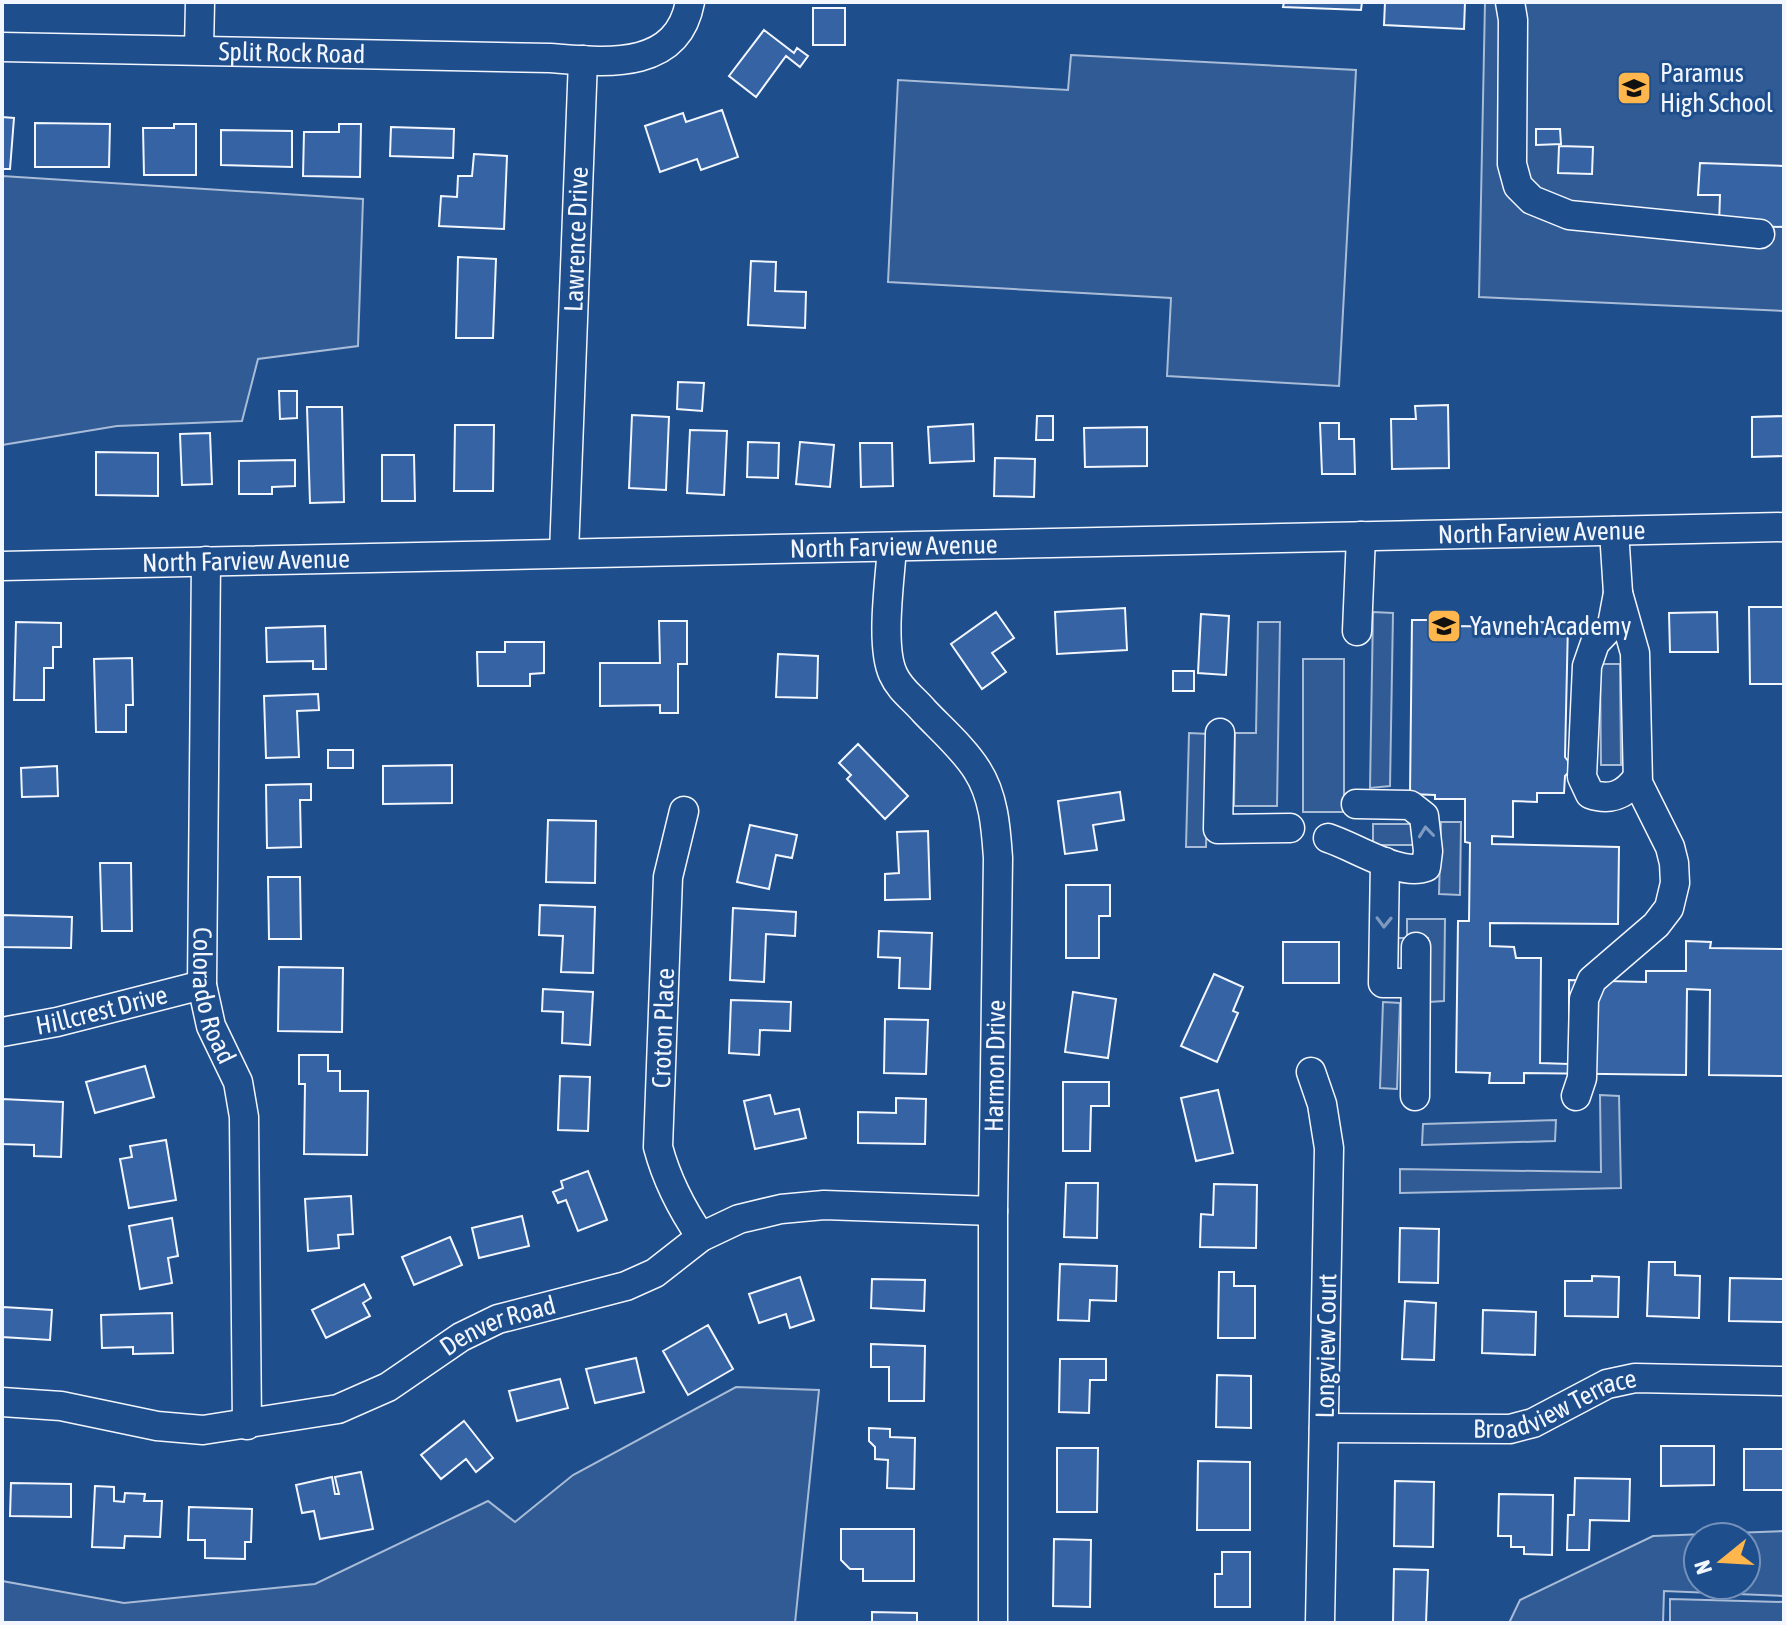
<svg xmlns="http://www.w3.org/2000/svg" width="1786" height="1625" font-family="'Asap Condensed',sans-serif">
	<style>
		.built { fill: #305b95; stroke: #a8bbd7; stroke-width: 2; fill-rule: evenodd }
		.building { fill: #3563a3; stroke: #f2f6ff; stroke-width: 2 }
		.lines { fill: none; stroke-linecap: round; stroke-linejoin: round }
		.minor-casing { stroke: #f2f6ff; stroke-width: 31 }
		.minor { stroke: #1f4e8c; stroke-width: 28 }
		.oneway { stroke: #7e9ac0 }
		.labels { text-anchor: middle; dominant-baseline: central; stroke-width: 6; stroke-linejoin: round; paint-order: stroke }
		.street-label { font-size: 26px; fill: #f2f6ff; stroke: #1f4e8c }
		.poi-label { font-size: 26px; fill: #f2f6ff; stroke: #1f4e8c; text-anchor: start }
	</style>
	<rect width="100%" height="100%" fill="#1f4e8c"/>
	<!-- built -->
	<path class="built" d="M1485,2H1784V311L1479,297Z
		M1071,55L1356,70L1339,386L1167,376L1171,298L888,282L898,80L1068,90Z
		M2,176L363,199L358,346L258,359L242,421L117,426L2,445Z
		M1373,612L1393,613L1390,786L1370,788Z
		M1258,622H1280L1277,806H1234L1235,733H1256Z
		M1303,659H1344V812H1303Z
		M1600,664H1620L1621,765H1601Z
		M1189,733L1209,734L1206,847H1186Z
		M1441,822H1461L1460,895L1439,894Z
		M1373,824H1413V845H1373Z
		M1407,919H1445L1444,1001L1429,1002L1428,938L1409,939L1408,972H1390V938H1407Z
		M1383,1002L1400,1003L1397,1089L1380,1088Z
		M1600,1095L1619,1096L1621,1188L1400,1193V1169L1601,1172Z
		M1556,1120L1555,1141L1422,1145L1423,1124Z
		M736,1387L819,1390L795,1623H2V1581L124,1603L315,1584L488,1501L515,1522L573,1475Z
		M1784,1531V1596L1664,1591L1663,1623H1509L1520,1600L1653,1536ZM1698,1537H1746V1585H1698Z
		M1670,1599L1784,1602V1623H1670Z"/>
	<!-- building -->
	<path class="building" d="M1284,2H1362L1361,10L1283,7Z
		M1385,2H1465L1464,29L1384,25Z
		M813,8H845V45H813Z
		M764,30L794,53L797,48L808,56L800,67L786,56L756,97L729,76Z
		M722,110L738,157L701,170L697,159L660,172L645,126L683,113L686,122Z
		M2,117L14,118L10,169H2Z
		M35,123L110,124L109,167H35Z
		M174,124H196V175H144L143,128H174Z
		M339,124H361L360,177L303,176L304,132H339Z
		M391,127L454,129L453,158L390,156Z
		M1536,129H1560L1561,144L1536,145Z
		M221,130L292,131V167L221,165Z
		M1559,146L1593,147L1592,174L1558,173Z
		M474,154L507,156L504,229L439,226L441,196L457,197L458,176H472Z
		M1700,163L1784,166V227L1719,225L1720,195H1698Z
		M458,257L496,259L493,338H456Z
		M751,261L776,262L775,291L806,292L805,328L748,325Z
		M678,382L704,383L702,411L677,409Z
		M279,391H297V418L280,419Z
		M1448,405L1449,468L1392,469L1391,419H1416L1415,406Z
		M307,407H342L344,502L310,503Z
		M632,415L669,417L666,490L629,488Z
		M1037,416H1053V440H1036Z
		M1784,416V456L1752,457V417Z
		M1320,423H1339V439H1354L1355,474H1322Z
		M973,424L974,461L930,463L928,427Z
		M455,425H494L493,491H454Z
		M1147,427V466L1085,467L1084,428Z
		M690,430L727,431L724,495L687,493Z
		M210,433L212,484L182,485L180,434Z
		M748,442L779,443L778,478L747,477Z
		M800,442L834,445L830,487L796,484Z
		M860,443H892L893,486L861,487Z
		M96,452L158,453V496L96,495Z
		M382,455H414L415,501H382Z
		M995,458L1035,459L1034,497L994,496Z
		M295,460V486L272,487V494H239V461Z
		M1749,607H1784V684H1750Z
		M1125,608L1127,650L1057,654L1055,612Z
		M996,612L1014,638L992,653L1006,672L982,689L951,644Z
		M1717,612L1718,652H1670L1669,613Z
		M1201,614L1229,616L1226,675L1198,673Z
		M1412,620H1444V632H1454V626L1527,627V633L1537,634V622L1568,623L1565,757L1568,761V773L1565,776L1564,793H1537V802L1513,801V837L1492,836V844L1619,847L1618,924L1490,923V946L1514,947L1516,958H1541L1540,1063L1569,1064V980L1646,982V971H1686V941L1711,942L1710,948L1784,949V1076L1709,1075L1710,990L1687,989L1686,1075L1524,1073V1083H1489L1490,1073L1456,1072L1458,921H1469L1470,843L1465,842V799H1435V795L1410,794Z
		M659,621H687V664H678V713H660V705L600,706V663H660Z
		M16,622L61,623V647H53V668H44V700H14Z
		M325,626L326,669H313V661L267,662L266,628Z
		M505,642H544V673L530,674V686H478L477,652H505Z
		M778,654L818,656L817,698L776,697Z
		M132,658L133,705H126V732H96L94,659Z
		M1173,671H1194V691H1173Z
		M318,694L319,710L297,711L299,757L266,758L264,696Z
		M858,744L908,796L885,819L847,779L851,775L839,763Z
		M328,750H353V768H328Z
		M452,765V803L383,804V766Z
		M57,766L58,796L22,797L21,768Z
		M311,784V800H300L301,847L267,848L266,785Z
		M1120,792L1124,820L1093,825L1097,850L1065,854L1058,801Z
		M548,820L596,821L595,883L546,882Z
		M750,825L797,835L792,858L776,855L769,889L737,882Z
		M928,831L930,899L885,900V874L899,873L897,832Z
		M100,863H131L132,931H102Z
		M268,877H300L301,939H269Z
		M1066,885H1110V916H1099V958H1066Z
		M540,905L595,907L593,973L561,972L563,936L539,935Z
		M733,908L796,912L795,936L766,934L764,982L730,980Z
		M2,915L72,917L71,948L2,947Z
		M879,931L932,933L930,989L899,988L900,958L878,957Z
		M1283,942H1339V983H1283Z
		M279,967L343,968L342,1032L278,1031Z
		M1214,974L1243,987L1233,1011L1238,1013L1217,1062L1181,1046Z
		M543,989L593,992L590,1045L562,1043L563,1012L542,1011Z
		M1073,992L1116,999L1108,1058L1065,1052Z
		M731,1000L791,1002L790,1031L760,1030L759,1055L729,1053Z
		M885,1019L928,1020L926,1074L884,1073Z
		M299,1055H328V1071H340V1091H368L367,1155L304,1154L305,1084H299Z
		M145,1066L154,1097L95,1113L86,1082Z
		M560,1076L590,1077L588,1131L558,1130Z
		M1063,1082H1109V1106H1091L1090,1151H1063Z
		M1218,1090L1233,1153L1196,1161L1181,1098Z
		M770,1095L775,1114L799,1109L806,1138L755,1149L744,1101Z
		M896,1098L926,1099L925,1144L858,1143V1112L896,1113Z
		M2,1099L63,1102L61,1157L34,1156V1145L2,1144Z
		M166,1140L176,1200L129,1208L120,1159L132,1157L130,1146Z
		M588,1171L607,1220L578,1231L566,1200L558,1203L553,1192L563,1188L561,1181Z
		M1066,1183H1098L1097,1238L1064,1237Z
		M1214,1184L1257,1185L1256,1248L1200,1247L1201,1214L1213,1215Z
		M351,1196L353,1234L338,1235L339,1248L308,1251L305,1199Z
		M522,1216L529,1246L479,1258L472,1228Z
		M172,1218L178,1256L168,1258L172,1283L140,1289L129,1226Z
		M1400,1228L1439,1229L1438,1283L1399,1282Z
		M450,1237L462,1265L414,1285L402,1257Z
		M1649,1262H1675V1275L1700,1276L1699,1318L1647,1316Z
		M1060,1264L1117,1266L1116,1301L1090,1300L1089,1321L1058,1320Z
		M1219,1272H1234V1286H1255V1338H1218Z
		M1592,1276L1619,1277L1618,1317L1565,1316V1281H1592Z
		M800,1277L814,1320L790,1328L786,1314L759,1323L749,1294Z
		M1730,1278L1784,1279L1783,1322L1729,1321Z
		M872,1279L925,1280L924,1311L871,1308Z
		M364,1284L371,1298L363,1303L370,1316L326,1338L312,1310Z
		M1405,1301L1436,1303L1434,1360L1402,1359Z
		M3,1307L52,1310L50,1340L2,1337Z
		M1483,1310L1536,1312L1535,1355L1482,1353Z
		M172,1313L173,1353L133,1354V1347L102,1348L101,1315Z
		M708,1325L733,1369L688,1395L663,1351Z
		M871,1344L925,1346L924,1401H889V1367H871Z
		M636,1358L644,1392L595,1403L586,1369Z
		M1060,1359H1106V1380H1090L1089,1413L1059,1412Z
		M1217,1375L1251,1376V1428L1216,1427Z
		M560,1379L568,1408L517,1421L509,1391Z
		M464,1421L493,1458L476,1472L466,1459L441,1479L421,1455Z
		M869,1428L890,1429V1437L915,1438L914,1489L887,1488L888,1460L875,1459V1447L869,1441Z
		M1661,1446H1714V1485L1661,1486Z
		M1057,1448H1098L1097,1512H1057Z
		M1744,1449H1784V1490H1744Z
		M1198,1461L1250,1462V1530H1197Z
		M361,1472L373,1529L320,1539L314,1511L302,1513L296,1485L332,1477L335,1494H339L335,1477Z
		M1575,1478L1630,1479L1629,1521L1590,1520L1589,1550H1567L1568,1515H1574Z
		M1395,1481L1434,1482L1433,1547L1394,1546Z
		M11,1483L71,1484V1517L10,1516Z
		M95,1486L114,1487V1501L124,1502L125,1493L145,1494L144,1501H162L160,1537L125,1536L124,1548L92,1547Z
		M1499,1494L1553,1495L1552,1555L1524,1554V1547H1511V1536H1498Z
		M189,1507L252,1509L251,1542H245V1559L205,1558V1540H188Z
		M841,1529H914V1581H863V1569H850L841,1560Z
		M1054,1539L1091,1540L1090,1607L1053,1606Z
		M1222,1552H1250V1607H1215V1574H1222Z
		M1394,1569L1428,1570L1426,1623H1393Z
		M872,1612L917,1613V1623H872Z"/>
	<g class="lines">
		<!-- minor casing -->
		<g class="minor-casing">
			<g id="minor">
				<path d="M1510,2L1513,20L1512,164L1518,186L1532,200L1569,215L1760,234"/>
				<path id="s1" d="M2,47L550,58C604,62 677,72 690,2"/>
				<path d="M199,49L200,2"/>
				<path d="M1614,531L1618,593L1612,625L1595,643L1587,666L1582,777L1590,794C1610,801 1625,795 1637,778"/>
				<path d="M892,547C890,579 880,646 893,674C900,690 913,698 924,711C941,729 964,749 977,770C994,796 996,829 998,858L993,1211V1623"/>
				<path id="s2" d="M564,553L583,60"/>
				<path id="s3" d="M206,561L202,985L211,1026L238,1082L244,1117L247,1425"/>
				<path id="s4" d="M2,566L1784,527"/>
				<path d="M1357,631L1361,536"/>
				<path d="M1220,733L1218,829L1290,828"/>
				<path d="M684,811L668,877L658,1147C667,1181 681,1208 701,1237"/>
				<path d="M1328,838C1356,847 1400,877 1426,867L1428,851L1424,816L1410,805L1356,804"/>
				<path d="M1385,862L1383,983H1415"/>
				<path id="s5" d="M2,1032L57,1022L202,985"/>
				<path d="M1311,1072L1322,1104L1329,1148L1320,1623"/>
				<path d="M1415,1096L1416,947"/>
				<path d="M1576,1096L1582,1078L1584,999L1592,980L1656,925L1669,908L1675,883L1674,863L1670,847L1638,783L1635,653L1618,593"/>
				<path id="s6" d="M2,1402L61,1406L157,1426L203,1430L338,1409L388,1387L461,1337L498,1319L626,1286L655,1273L701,1237L739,1219L781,1209L824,1205L993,1211"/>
				<path id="s7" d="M1324,1428L1510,1429L1533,1423L1607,1384L1635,1378L1784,1381"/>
			</g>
		</g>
		<!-- minor -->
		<use href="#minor" class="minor"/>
	</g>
	<!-- one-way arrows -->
	<defs><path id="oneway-chevron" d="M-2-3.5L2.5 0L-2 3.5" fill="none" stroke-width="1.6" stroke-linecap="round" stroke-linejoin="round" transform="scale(2)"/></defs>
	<g class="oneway">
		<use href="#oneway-chevron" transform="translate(1426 832) rotate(-96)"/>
		<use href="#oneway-chevron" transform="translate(1384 922) rotate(91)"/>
	</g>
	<!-- icons -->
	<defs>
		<g id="school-square" transform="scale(1.8)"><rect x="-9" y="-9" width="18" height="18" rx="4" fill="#ffb74d" stroke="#1f4e8c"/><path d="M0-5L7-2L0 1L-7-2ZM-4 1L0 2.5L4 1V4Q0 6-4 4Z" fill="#111"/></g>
	</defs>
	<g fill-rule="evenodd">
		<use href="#school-square" x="1634" y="88"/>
		<use href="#school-square" x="1444" y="626"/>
	</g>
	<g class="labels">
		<!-- street labels -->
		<g class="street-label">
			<text stroke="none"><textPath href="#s1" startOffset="290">Split Rock Road</textPath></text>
			<text stroke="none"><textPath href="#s2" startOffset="314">Lawrence Drive</textPath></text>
			<text stroke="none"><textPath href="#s4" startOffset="1540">North Farview Avenue</textPath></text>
			<text stroke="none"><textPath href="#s4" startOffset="892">North Farview Avenue</textPath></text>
			<text stroke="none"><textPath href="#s4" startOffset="244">North Farview Avenue</textPath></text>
			<text stroke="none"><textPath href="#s3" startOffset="436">Colorado Road</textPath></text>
			<text stroke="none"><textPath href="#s5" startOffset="102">Hillcrest Drive</textPath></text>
			<text transform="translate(663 1028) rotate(-88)">Croton Place</text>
			<text transform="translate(995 1066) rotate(-89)">Harmon Drive</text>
			<text stroke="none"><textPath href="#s6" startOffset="522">Denver Road</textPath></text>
			<text transform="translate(1326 1346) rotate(-89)">Longview Court</text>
			<text stroke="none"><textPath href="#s7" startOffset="236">Broadview Terrace</textPath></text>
		</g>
		<!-- poi labels -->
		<g class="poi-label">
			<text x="1660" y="73">Paramus<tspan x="1660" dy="30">High School</tspan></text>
			<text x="1470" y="626">Yavneh Academy</text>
		</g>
	</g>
	<!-- border -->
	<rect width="1786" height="1625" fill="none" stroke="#f2f6ff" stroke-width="8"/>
	<!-- north arrow -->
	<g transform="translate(1722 1561) rotate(252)"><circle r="38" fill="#1f4e8c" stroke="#7391ba" stroke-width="2"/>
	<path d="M0-6L14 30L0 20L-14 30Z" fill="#ffb74d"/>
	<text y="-12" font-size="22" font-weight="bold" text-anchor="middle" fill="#f2f6ff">N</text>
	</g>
</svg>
